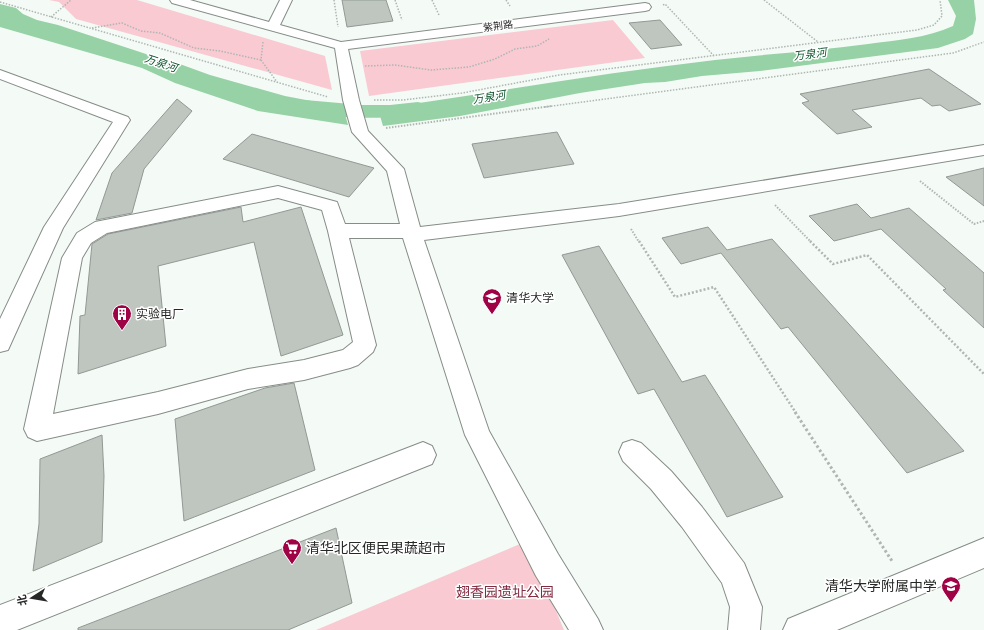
<svg xmlns="http://www.w3.org/2000/svg" width="984" height="630" font-family="'Asap Condensed','Noto Sans SC',sans-serif">
	<style>
		.green { fill: #f9cad2 }
		.water { fill: #96d2a5 }
		.lines { fill: none; stroke-linecap: round; stroke-linejoin: round }
		.canal { fill: #96d2a5; fill-rule: evenodd }
		.building { fill: #bfc6c0; stroke: #929994 }
		.minor-casing { stroke: #868c87; stroke-width: 2 }
		.path-far3 { stroke: #b0b6b2; stroke-width: 1.5; stroke-dasharray: 1.5 1.5; stroke-linecap: butt }
		.path-far2 { stroke: #b0b6b2; stroke-width: 2; stroke-dasharray: 1.5 1.5; stroke-linecap: butt }
		.path-far1 { stroke: #b0b6b2; stroke-width: 2.5; stroke-dasharray: 2 2; stroke-linecap: butt }
		.path { stroke: #b0b6b2; stroke-width: 3; stroke-dasharray: 2.5 2.5; stroke-linecap: butt }
		.minor { fill: #fff; fill-rule: evenodd }
		.labels { text-anchor: middle; dominant-baseline: central; stroke-width: 3; stroke-linejoin: round; paint-order: stroke }
		.far-street-label { font-size: 10px; fill: #262826; stroke: #fff }
		.far-water-label { font-size: 11px; font-style: italic; fill: #084f27; stroke: #fff }
		.poi-label { font-size: 12px; fill: #262826; stroke: #fff; text-anchor: start }
		.near-poi-label { font-size: 14px; fill: #262826; stroke: #fff; text-anchor: start }
		.near-park-label { font-size: 14px; fill: #802c43; stroke: #fff }
	</style>
	<rect width="100%" height="100%" fill="#f4fbf6"/>
	<!-- green -->
	<path class="green" d="M49,0H137L325,56L332,90L76,19L59,2Z
		M613,20L645,58L369,96L360,51Z
		M527,541L564,630H316Z"/>
	<!-- water -->
	<path class="water" d="M948,0H974L976,19L973,34L965,39L938,48L760,71L702,76L665,82L645,83L580,93L460,116L383,126L378,109C490,93 602,73 715,60C766,54 817,51 868,44C897,40 927,38 953,26L956,16Z
		M0,4L16,8L23,14L37,20L58,25L146,54L151,58L177,63L210,75L285,96L343,107L348,125L258,111L175,83L142,68L0,27Z"/>
	<g class="lines">
		<!-- canal -->
		<path class="canal" d="M305,100L362,105H390L418,102L425,104L428,108L425,112C392,121 331,119 298,110L295,106L298,102Z"/>
	</g>
	<!-- building -->
	<path class="building" d="M342,0H386L393,21L347,27Z
		M660,20L682,45L651,49L629,23Z
		M929,69L981,104L949,111L940,105L932,106L921,98L852,110L872,127L837,134L802,103L809,101L800,94Z
		M177,99L192,111L144,169L132,213L96,220L112,173Z
		M557,132L574,164L484,178L472,144Z
		M252,134L374,168L349,197L223,159Z
		M984,168V206L946,177Z
		M857,204L871,218L909,208L984,273V328L943,290L946,289L881,229L834,241L809,216Z
		M241,207L243,222L301,207L343,335L281,356L254,242L158,266L166,346L78,374L80,316L85,315L92,244L108,234Z
		M708,227L727,250L772,239L964,451L907,473L788,327L781,329L721,253L681,264L662,238Z
		M599,246L682,382L705,375L783,497L727,517L654,389L638,394L562,255Z
		M294,383L315,470L184,521L175,419L265,388Z
		M102,435L104,476L102,542L33,571L39,524L40,459Z
		M336,528L352,603L288,630H78V628Z"/>
	<g class="lines">
		<!-- minor casing -->
		<g class="minor-casing">
			<path id="minor" d="M170,0H190L269,22L280,0H292L280,25L341,42L645,3L649,4L651,7L649,10L645,11L348,49L359,100L368,131L404,169L420,227L619,204L984,145V155L619,216L424,240L489,431L558,554L598,619L603,630H569L536,576L465,435L403,238H349L376,345L373,352L358,365L350,368L304,380L248,389L158,414L37,441L28,437L24,429L62,258L77,233L95,222L278,186L337,202L345,224H400L387,171L352,132L343,100L335,48L172,3ZM278,198L322,210L328,231L353,342L343,350L304,360L248,369L158,392L53,414L82,258L91,243L107,233Z
				M0,70L128,117L130,120L63,228L8,350L0,352V319L44,227L113,122L0,79Z
				M632,440L641,443L671,471L702,507L744,563L762,607L760,630H728L730,607L722,583L682,527L651,489L623,461L619,452L623,443Z
				M423,442L432,446L436,455L432,464L17,630H0V605Z
				M984,538V568L837,630H783L788,619Z"/>
		</g>
		<!-- path-far3 -->
		<path class="path-far3" d="M334,0L338,27
			M395,0L402,20
			M432,0L439,15
			M506,0L510,6
			M764,0L818,42
			M0,2L328,97
			M663,5L665,4L714,56
			M51,17L71,0
			M92,28L122,23L141,31L160,33L194,48L220,51L261,60
			M263,42L261,60L277,82
			M365,66L395,65L431,70L469,67L495,59L515,49L537,46L549,39
			M374,100H403L462,93L559,75L917,30L934,25L942,16L940,0
			M545,107L953,53L984,42"/>
		<!-- path-far2 -->
		<path class="path-far2" d="M386,128L552,106
			M920,181L974,224L984,221
			M775,205L811,242
			M631,229L639,242"/>
		<!-- path-far1 -->
		<path class="path-far1" d="M639,241L675,297L714,287L796,413
			M810,241L833,264L867,255L984,374"/>
		<!-- path -->
		<path class="path" d="M795,412L892,561"/>
		<!-- minor -->
		<use href="#minor" class="minor"/>
	</g>
	<!-- icons -->
	<defs>
		<g id="university-pin" transform="scale(1)"><path d="M0 17L-7.5 6A9.5 9.5 0 1 1 7.5 6Z" fill="#9f0346" stroke="#fff"/><path d="M0-5L7-2L0 1L-7-2ZM-4 1L0 2.5L4 1V4Q0 6-4 4Z" fill="#fff"/></g>
		<g id="building-pin" transform="scale(1)"><path d="M0 17L-7.5 6A9.5 9.5 0 1 1 7.5 6Z" fill="#9f0346" stroke="#fff"/><path d="M-4-6H4V6H1V3H-1V6H-4ZM-2.5-4.3h1.7v1.8h-1.7ZM.8-4.3h1.7v1.8H.8ZM-2.5-1h1.7V.8h-1.7ZM.8-1h1.7V.8H.8Z" fill="#fff"/></g>
		<g id="supermarket-pin" transform="scale(1)"><path d="M0 17L-7.5 6A9.5 9.5 0 1 1 7.5 6Z" fill="#9f0346" stroke="#fff"/><path d="M-6-5.5h2.5l.6 2H6L4.5 2H-2.5L-4.4-4H-6ZM-1.5 3.2a1.3 1.3 0 1 0 .1 0ZM3 3.2a1.3 1.3 0 1 0 .1 0Z" fill="#fff"/></g>
		<g id="school-pin" transform="scale(1)"><path d="M0 17L-7.5 6A9.5 9.5 0 1 1 7.5 6Z" fill="#9f0346" stroke="#fff"/><path d="M0-5L7-2L0 1L-7-2ZM-4 1L0 2.5L4 1V4Q0 6-4 4Z" fill="#fff"/></g>
	</defs>
	<g fill-rule="evenodd">
		<use href="#university-pin" x="492" y="298"/>
		<use href="#building-pin" x="122" y="314"/>
		<use href="#supermarket-pin" x="292" y="548"/>
		<use href="#school-pin" x="951" y="586"/>
	</g>
	<g class="labels">
		<!-- far-street labels -->
		<g class="far-street-label">
			<text transform="translate(498 26) rotate(-7)">紫荆路</text>
		</g>
		<!-- far-water labels -->
		<g class="far-water-label">
			<text transform="translate(810 54) rotate(-7)">万泉河</text>
			<text transform="translate(161 63) rotate(19)">万泉河</text>
			<text transform="translate(489 97) rotate(-9)">万泉河</text>
		</g>
		<!-- poi labels -->
		<g class="poi-label">
			<text x="506" y="298">清华大学</text>
			<text x="136" y="314">实验电厂</text>
		</g>
		<!-- near-poi labels -->
		<g class="near-poi-label">
			<text x="306" y="548">清华北区便民果蔬超市</text>
			<text x="937" y="586" text-anchor="end">清华大学附属中学</text>
		</g>
		<!-- near-park labels -->
		<g class="near-park-label">
			<text x="505" y="592">翅香园遗址公园</text>
		</g>
	</g>
	<!-- north arrow -->
	<g transform="translate(32 598) rotate(258)" stroke="#ffffff" stroke-width="3" paint-order="stroke">
	<path d="M0-3L7 15L0 10L-7 15Z" fill="#262826"/>
	<text y="-6" font-size="11" font-weight="bold" text-anchor="middle" fill="#262826">北</text>
	</g>
</svg>
